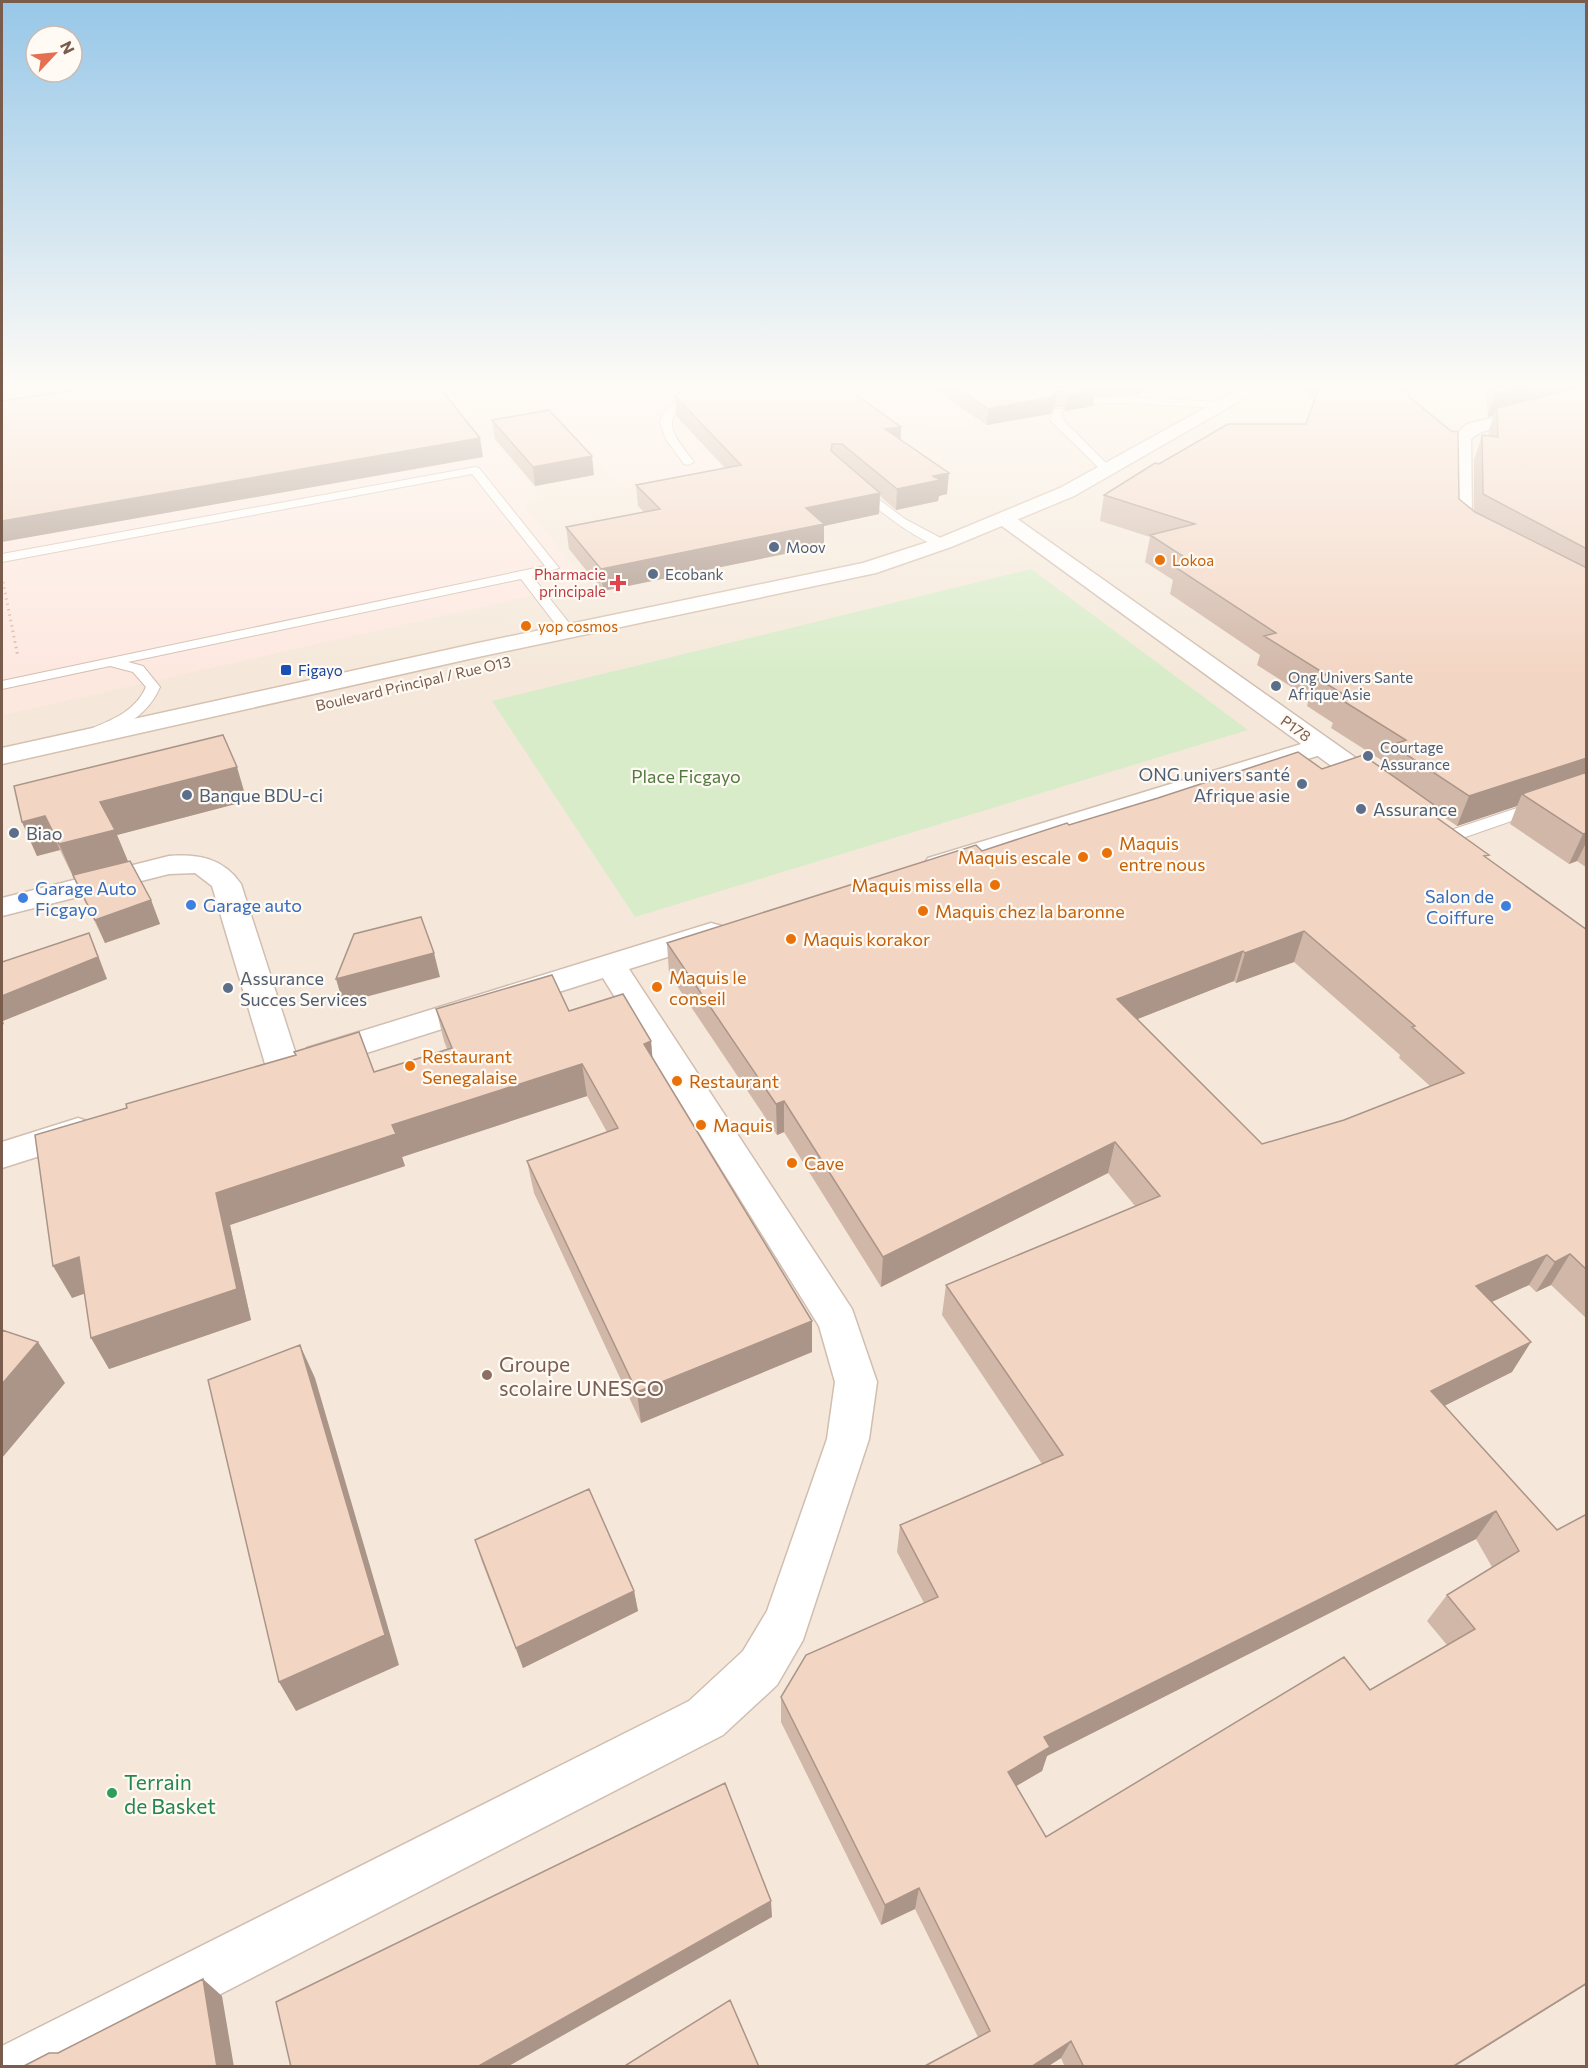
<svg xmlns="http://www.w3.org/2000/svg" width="1588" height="2068" font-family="Commissioner,sans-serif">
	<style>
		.residential { fill: #f5e8da }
		.commercial { fill: #fde8e0 }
		.green { fill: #d8ecc9 }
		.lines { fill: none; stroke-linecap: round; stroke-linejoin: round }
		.service-casing { stroke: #d1beb0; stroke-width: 2 }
		.minor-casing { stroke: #d1beb0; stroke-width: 3 }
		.tertiary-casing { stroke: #d1beb0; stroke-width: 3 }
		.secondary-casing { stroke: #d6c0b0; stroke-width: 3 }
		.path { stroke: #d9b8a5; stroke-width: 3; stroke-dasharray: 1.5 4; stroke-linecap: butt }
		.service { fill: #fff; fill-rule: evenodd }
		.minor { fill: #fff; fill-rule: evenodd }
		.tertiary { fill: #fff; fill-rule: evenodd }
		.secondary { fill: #fff; fill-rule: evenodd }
		.wall { fill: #d1b7a8; fill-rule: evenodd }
		.shaded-wall { fill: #aa9588 }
		.building { fill: #f3d5c3; stroke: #aa9588; stroke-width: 1.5; fill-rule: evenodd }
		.service-dot { fill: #5c6f8a; stroke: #fffaf3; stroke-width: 2 }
		.food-dot { fill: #e8710a; stroke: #fffaf3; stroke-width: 2 }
		.health-dot { fill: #e0444e; stroke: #fffaf3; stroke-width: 2 }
		.transit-dot { fill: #1a4fb4; stroke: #fffaf3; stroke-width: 2 }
		.shop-dot { fill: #3f7fe0; stroke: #fffaf3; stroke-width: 2 }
		.education-dot { fill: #8d6e63; stroke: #fffaf3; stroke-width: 2 }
		.leisure-dot { fill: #2e9e5b; stroke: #fffaf3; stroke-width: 2 }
		.labels { text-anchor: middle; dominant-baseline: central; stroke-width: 4.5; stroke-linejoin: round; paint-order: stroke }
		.far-service-label { font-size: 15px; fill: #4e5e75; stroke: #fffaf3; text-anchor: start }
		.far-food-label { font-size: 15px; fill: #c56008; stroke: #fffaf3; text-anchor: start }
		.far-health-label { font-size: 15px; fill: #be3a42; stroke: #fffaf3; text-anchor: end }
		.far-transit-label { font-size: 15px; fill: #164399; stroke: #fffaf3; text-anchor: start }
		.far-street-label { font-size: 15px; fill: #7a5c4d; stroke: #fffaf3 }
		.service-label { font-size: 18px; fill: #4e5e75; stroke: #fffaf3; text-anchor: start }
		.park-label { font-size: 18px; fill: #537a41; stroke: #fffaf3 }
		.food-label { font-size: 18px; fill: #c56008; stroke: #fffaf3; text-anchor: start }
		.shop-label { font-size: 18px; fill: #366cbe; stroke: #fffaf3; text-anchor: start }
		.near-education-label { font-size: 21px; fill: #785e54; stroke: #fffaf3; text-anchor: start }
		.near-leisure-label { font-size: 21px; fill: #27864d; stroke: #fffaf3; text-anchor: start }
	</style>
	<rect width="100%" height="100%" fill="#fdf6ec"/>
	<!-- residential -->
	<path class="residential" d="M2,387H1586V2066H2Z"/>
	<!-- commercial -->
	<path class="commercial" d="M131,387L449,388L540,497L525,507L588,583L2,715V407Z
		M518,387H917L974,424L865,438L794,456L622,489Z"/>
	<!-- green -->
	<path class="green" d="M1031,569L1248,730L635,917L492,701Z"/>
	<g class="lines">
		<!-- service casing -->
		<g class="service-casing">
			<path id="service" d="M684,387H694C693,395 688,400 681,406C660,425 681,444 694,462L688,465L684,464L665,438L660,422C663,407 681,402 684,387Z
				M849,387H860L849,395L844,392Z
				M1125,397L1221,402L1226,405L1221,408L1125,403L1076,404L1071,401L1076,398Z
				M1055,409H1063L1061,418L1111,468V472H1103L1051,421L1050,419Z
				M475,467L479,468L559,568L532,576L573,628V634H563L521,579L128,662L143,666L160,687C149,714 121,731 93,738L88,736L85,733L88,730C111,720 135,712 146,687L133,672L110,666L2,689V681L545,566L472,474L2,562V554Z
				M861,486L905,519L950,543L948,546C927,551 874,506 857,492L855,490Z
				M1586,785V795L1454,841L1448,842L1440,837L1442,833Z"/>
		</g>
		<!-- minor casing -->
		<g class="minor-casing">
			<path id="minor" d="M1586,395V405L1481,432L1471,439L1472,521L1490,535L1487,539L1480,541L1473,539L1452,523L1453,437L1467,424Z
				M1321,738L1330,740L1334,746L1330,752L948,870L938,873L928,870L924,864L928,858Z
				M169,856C198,854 223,858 241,884L300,1067L295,1075L283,1079L271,1075L266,1067L212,886L195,873L169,874L2,916V898Z
				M711,923L722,926L726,933L722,940L629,969L852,1309L877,1382L869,1439L803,1640L777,1685L723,1735L81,2066H2V2046L689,1701L743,1651L767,1611L827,1439L835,1382L819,1326L603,978L319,1068L307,1064L302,1056L307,1048Z
				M78,1118L90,1122L96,1131L90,1140L2,1168V1142Z"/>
		</g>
		<!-- tertiary casing -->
		<g class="tertiary-casing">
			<path id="tertiary" d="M1006,514L1013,516L1390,782L1394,788L1390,794L1380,796L1370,794L999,524L996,520L999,516Z"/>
		</g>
		<!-- secondary casing -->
		<g class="secondary-casing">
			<path id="secondary" d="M1243,387H1264L1074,496L951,547L876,573L478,657L2,764V748L478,643L863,563L937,539L1060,488Z"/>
		</g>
		<!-- path -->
		<path class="path" d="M3,582L18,657"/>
		<!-- service -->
		<use href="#service" class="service"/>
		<!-- minor -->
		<use href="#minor" class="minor"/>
		<!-- tertiary -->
		<use href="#tertiary" class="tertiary"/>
		<!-- secondary -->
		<use href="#secondary" class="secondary"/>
	</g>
	<!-- wall -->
	<path class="wall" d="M930,387H1150L1136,395L1094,396L1093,406L1065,411L1063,407H1055L1050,414L987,425Z
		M1304,387H1414L1403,391L1459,499L1474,511V460L1482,435L1489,436L1488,432L1494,415L1488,417L1486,387H1587V868L1577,861L1569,864L1510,824L1517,806L1457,826L1435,811L1434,815L1487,858L1587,930V1319L1551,1285L1536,1292L1529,1285L1491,1302L1512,1372L1444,1406L1557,1530L1587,1514V1984L1454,2067H1065L1061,2058L1047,2067H923L978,2037L915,1909L881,1925L781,1722V1697L924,1603L897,1552L900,1525L1042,1464L942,1315L946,1285L1135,1206L1108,1173L881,1287L784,1132L777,1135L669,974L667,943L1069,825L1322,769H1384L1386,763L1331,728L1333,723L1307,706L1309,698L1257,665L1260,655L1170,594L1173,580L1145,562L1150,537L1100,521L1104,495L1159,464L1306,424L1314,401L1303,390ZM1294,962L1400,1055L1399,1058L1430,1086L1344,1120L1262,1144L1137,1019L1234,981L1236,983ZM1476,1539L1492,1567L1447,1595L1427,1621L1447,1645L1370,1690L1046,1837L1016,1786L1042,1771L1047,1756Z
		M675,396L901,427V440L947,494L939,496L938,501L896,510L880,496L879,514L824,526V546L603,591L569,549L566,527L644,512L638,506L636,485L725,468L676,416Z
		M492,420L594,475L535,486L495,439Z
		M247,801L117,835L128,861L151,900L160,924L105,943L60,850L37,856L22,822Z
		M436,1009L569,1011L651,1041L652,1057L812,1321V1352L641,1423L534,1193L527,1161L607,1132L587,1096L402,1157L405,1166L230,1225L251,1320L109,1369L84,1293L72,1298L374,1072L447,1049L444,1041Z
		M475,1540L634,1591L638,1611L523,1668L482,1562Z"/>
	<!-- shaded-wall -->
	<path class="shaded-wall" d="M1071,387H1077L1076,393L1095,390L1093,406L1065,411L1067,395Z
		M1137,387H1150L1136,395Z
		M1384,387H1415L1380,401Z
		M1522,387H1587L1497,408L1494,415L1488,417L1496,393Z
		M1057,391L1055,407L1050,414L987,425L988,409Z
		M901,427L900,447L885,429Z
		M480,438L483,457L2,542V521Z
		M592,456L594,475L535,486L533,467Z
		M949,473L947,494L939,496L938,501L896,510L897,489L933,476Z
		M880,493L879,514L824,526V546L603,591L601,569L806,508Z
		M1587,758V783L1522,794L1517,806L1457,826L1469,796Z
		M237,767L247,801L117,835L129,864L74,878L59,844L100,802Z
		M1437,807L1426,836V810Z
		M45,816L60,850L37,856L22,822Z
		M1587,833V841L1577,861L1569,864L1583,834Z
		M151,900L160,924L105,943L95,920Z
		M1304,931L1294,962L1236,983L1245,953Z
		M89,933L98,955L107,979L3,1021L4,1024L2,1025V996Z
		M1243,951L1234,981L1110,1030L1117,999Z
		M434,953L440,977L343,1003L336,979Z
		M651,1041L654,1074L644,1044Z
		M582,1064L587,1096L402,1157L405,1166L230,1225L251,1320L109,1369L91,1338L216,1193L392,1125Z
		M784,1101V1132L777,1135L776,1104Z
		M1115,1142L1108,1173L881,1287L883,1257Z
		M1570,1254L1551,1285L1536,1292L1555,1262Z
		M1547,1255L1529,1285L1459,1317L1476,1286Z
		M79,1257L98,1289L72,1298L53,1266Z
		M812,1321V1352L641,1423L637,1392Z
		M38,1342L65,1383L2,1458V1384Z
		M1531,1342L1512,1372L1414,1421L1431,1391Z
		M300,1345L315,1378L399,1665L296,1711L279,1682Z
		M1496,1511L1476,1539L1047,1756L1042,1771L1001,1795L1008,1772L1044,1737Z
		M634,1591L638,1611L523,1668L516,1648Z
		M919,1888L915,1909L881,1925L885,1905Z
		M771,1901L772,1917L507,2067H477Z
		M203,1979L222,1996L234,2067H217Z
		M1587,1983V1984L1454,2067H1452Z
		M1071,2041L1061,2058L1047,2067H1031Z"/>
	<!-- building -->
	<path class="building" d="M95,387H259L260,389L275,387H439L480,438L2,521V401Z
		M684,387H845L901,427L885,429L949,473L933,476L940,480L897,489L842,444H832L831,451L880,493L806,508L824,524L601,569L566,527L660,509L636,485L741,465L675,396Z
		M955,387H1072L1078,390H1095L1067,395L1065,391H1057L1052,397L988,409Z
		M1319,387H1397L1451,431L1458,432L1459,499L1475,512L1587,568V758L1469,796L1392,745L1406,740L1340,699L1348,697L1315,677L1327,675L1264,636L1276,633L1175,567L1192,562L1150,535L1195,524L1104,495L1155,463L1159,464L1228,424H1306Z
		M1495,387H1522L1496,393Z
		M1582,387H1587V549L1483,494L1482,435L1498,437L1497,408Z
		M549,410L592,456L533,467L492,420Z
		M223,735L237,767L100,802L115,830L59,844L45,816L22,822L14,786Z
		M1298,752L1322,769L1363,755L1437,807L1426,810L1489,855L1484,856L1587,930V1270L1570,1254L1555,1262L1547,1255L1476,1286L1531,1342L1431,1391L1557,1530L1587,1514V1983L1452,2067H1084L1071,2041L1031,2067H923L990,2031L919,1888L885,1905L781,1697L806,1655L938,1597L900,1525L1063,1455L946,1285L1160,1196L1115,1142L883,1257L784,1101L776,1104L667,943L976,845L982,851L1067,823L1069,825L1158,798ZM1304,931L1415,1026L1412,1027L1464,1073L1344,1120L1262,1144L1117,999L1243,951L1245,953ZM1496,1511L1519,1551L1447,1595L1475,1629L1370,1690L1344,1657L1046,1837L1008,1772L1050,1747L1044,1737Z
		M1587,772V833L1583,834L1522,794Z
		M130,861L151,900L95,920L73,875Z
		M421,917L434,953L336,979L354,934Z
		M89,933L98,957L2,996V962Z
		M552,975L569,1011L623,994L651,1041L644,1044L812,1321L637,1392L527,1161L618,1128L582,1064L392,1125L396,1134L216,1193L237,1289L91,1338L79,1257L53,1266L35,1135L127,1108L126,1104L296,1055L294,1052L359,1032L374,1072L452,1048L436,1009Z
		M2,1330L38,1342L2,1384Z
		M300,1345L385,1635L279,1682L208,1380Z
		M589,1489L634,1591L516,1648L475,1540Z
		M725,1783L771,1901L477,2067H291L276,2002Z
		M203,1979L217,2067H22L49,2053H58Z
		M730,2000L759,2067H623Z"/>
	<!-- sky -->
	<linearGradient id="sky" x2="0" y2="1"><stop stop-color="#97c7e8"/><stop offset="0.57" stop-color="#fefbf6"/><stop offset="1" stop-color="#fefbf6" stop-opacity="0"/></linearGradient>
	<rect width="1588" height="676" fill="url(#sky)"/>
	<!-- markers -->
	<g class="service-dot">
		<circle cx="774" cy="547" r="6"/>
		<circle cx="653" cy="574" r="6"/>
		<circle cx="1276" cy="686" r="6"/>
		<circle cx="1368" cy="756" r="6"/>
		<circle cx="1302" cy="784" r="6"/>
		<circle cx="187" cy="795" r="6"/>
		<circle cx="1361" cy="809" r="6"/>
		<circle cx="14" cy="833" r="6"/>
		<circle cx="228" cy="988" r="6"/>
	</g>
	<g class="food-dot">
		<circle cx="1160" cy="560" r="6"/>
		<circle cx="526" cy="626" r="6"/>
		<circle cx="1107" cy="853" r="6"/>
		<circle cx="1083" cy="857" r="6"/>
		<circle cx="995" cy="885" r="6"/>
		<circle cx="923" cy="911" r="6"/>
		<circle cx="791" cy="939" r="6"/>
		<circle cx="657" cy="987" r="6"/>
		<circle cx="410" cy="1066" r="6"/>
		<circle cx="677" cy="1081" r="6"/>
		<circle cx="701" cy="1125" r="6"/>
		<circle cx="792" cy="1163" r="6"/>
	</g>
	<path class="health-dot" d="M615 574h6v6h6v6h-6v6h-6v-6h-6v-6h6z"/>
	<rect class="transit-dot" x="280" y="664" width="12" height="12" rx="3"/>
	<g class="shop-dot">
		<circle cx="23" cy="898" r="6"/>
		<circle cx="191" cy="905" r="6"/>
		<circle cx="1506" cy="906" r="6"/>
	</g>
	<circle class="education-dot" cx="487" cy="1375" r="6"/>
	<circle class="leisure-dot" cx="112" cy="1793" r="6"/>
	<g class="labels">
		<!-- far-service labels -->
		<g class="far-service-label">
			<text x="786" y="547">Moov</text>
			<text x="665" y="574">Ecobank</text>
			<text x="1288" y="677">Ong Univers Sante<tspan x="1288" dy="17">Afrique Asie</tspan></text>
			<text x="1380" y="747">Courtage<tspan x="1380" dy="17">Assurance</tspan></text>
		</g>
		<!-- far-food labels -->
		<g class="far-food-label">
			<text x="1172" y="560">Lokoa</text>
			<text x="538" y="626">yop cosmos</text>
		</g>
		<!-- far-health labels -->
		<g class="far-health-label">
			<text x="606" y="574">Pharmacie<tspan x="606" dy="17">principale</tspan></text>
		</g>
		<!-- far-transit labels -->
		<g class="far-transit-label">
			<text x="298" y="670">Figayo</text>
		</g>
		<!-- far-street labels -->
		<g class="far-street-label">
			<text transform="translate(413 683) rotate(-13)">Boulevard Principal / Rue O13</text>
			<text transform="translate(1296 728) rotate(36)">P178</text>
		</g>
		<!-- service labels -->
		<g class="service-label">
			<text x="1290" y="774" text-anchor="end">ONG univers santé<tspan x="1290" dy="21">Afrique asie</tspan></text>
			<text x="199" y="795">Banque BDU-ci</text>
			<text x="1373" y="809">Assurance</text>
			<text x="26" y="833">Biao</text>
			<text x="240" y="978">Assurance<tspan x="240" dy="21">Succes Services</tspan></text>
		</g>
		<!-- park labels -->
		<g class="park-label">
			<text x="686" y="776">Place Ficgayo</text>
		</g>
		<!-- food labels -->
		<g class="food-label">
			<text x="1119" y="843">Maquis<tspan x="1119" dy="21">entre nous</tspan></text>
			<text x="1071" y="857" text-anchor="end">Maquis escale</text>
			<text x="983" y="885" text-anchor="end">Maquis miss ella</text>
			<text x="935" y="911">Maquis chez la baronne</text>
			<text x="803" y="939">Maquis korakor</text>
			<text x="669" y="977">Maquis le<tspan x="669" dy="21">conseil</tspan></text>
			<text x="422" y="1056">Restaurant<tspan x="422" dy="21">Senegalaise</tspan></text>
			<text x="689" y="1081">Restaurant</text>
			<text x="713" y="1125">Maquis</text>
			<text x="804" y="1163">Cave</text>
		</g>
		<!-- shop labels -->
		<g class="shop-label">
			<text x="35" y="888">Garage Auto<tspan x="35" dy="21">Ficgayo</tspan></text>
			<text x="1494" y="896" text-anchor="end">Salon de<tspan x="1494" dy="21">Coiffure</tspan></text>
			<text x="203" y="905">Garage auto</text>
		</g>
		<!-- near-education labels -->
		<g class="near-education-label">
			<text x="499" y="1363">Groupe<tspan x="499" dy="24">scolaire UNESCO</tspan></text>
		</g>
		<!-- near-leisure labels -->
		<g class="near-leisure-label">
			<text x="124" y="1781">Terrain<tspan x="124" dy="24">de Basket</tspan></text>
		</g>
	</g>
	<!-- border -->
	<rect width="1588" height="2068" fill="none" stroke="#7a5c4d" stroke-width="6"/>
	<!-- north arrow -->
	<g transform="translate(54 54) rotate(64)"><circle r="28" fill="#fffaf3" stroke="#cabbb1" stroke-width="1.5"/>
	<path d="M0-4.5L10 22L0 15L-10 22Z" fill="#e76f51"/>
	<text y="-9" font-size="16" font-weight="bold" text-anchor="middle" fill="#7a5c4d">N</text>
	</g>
</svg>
